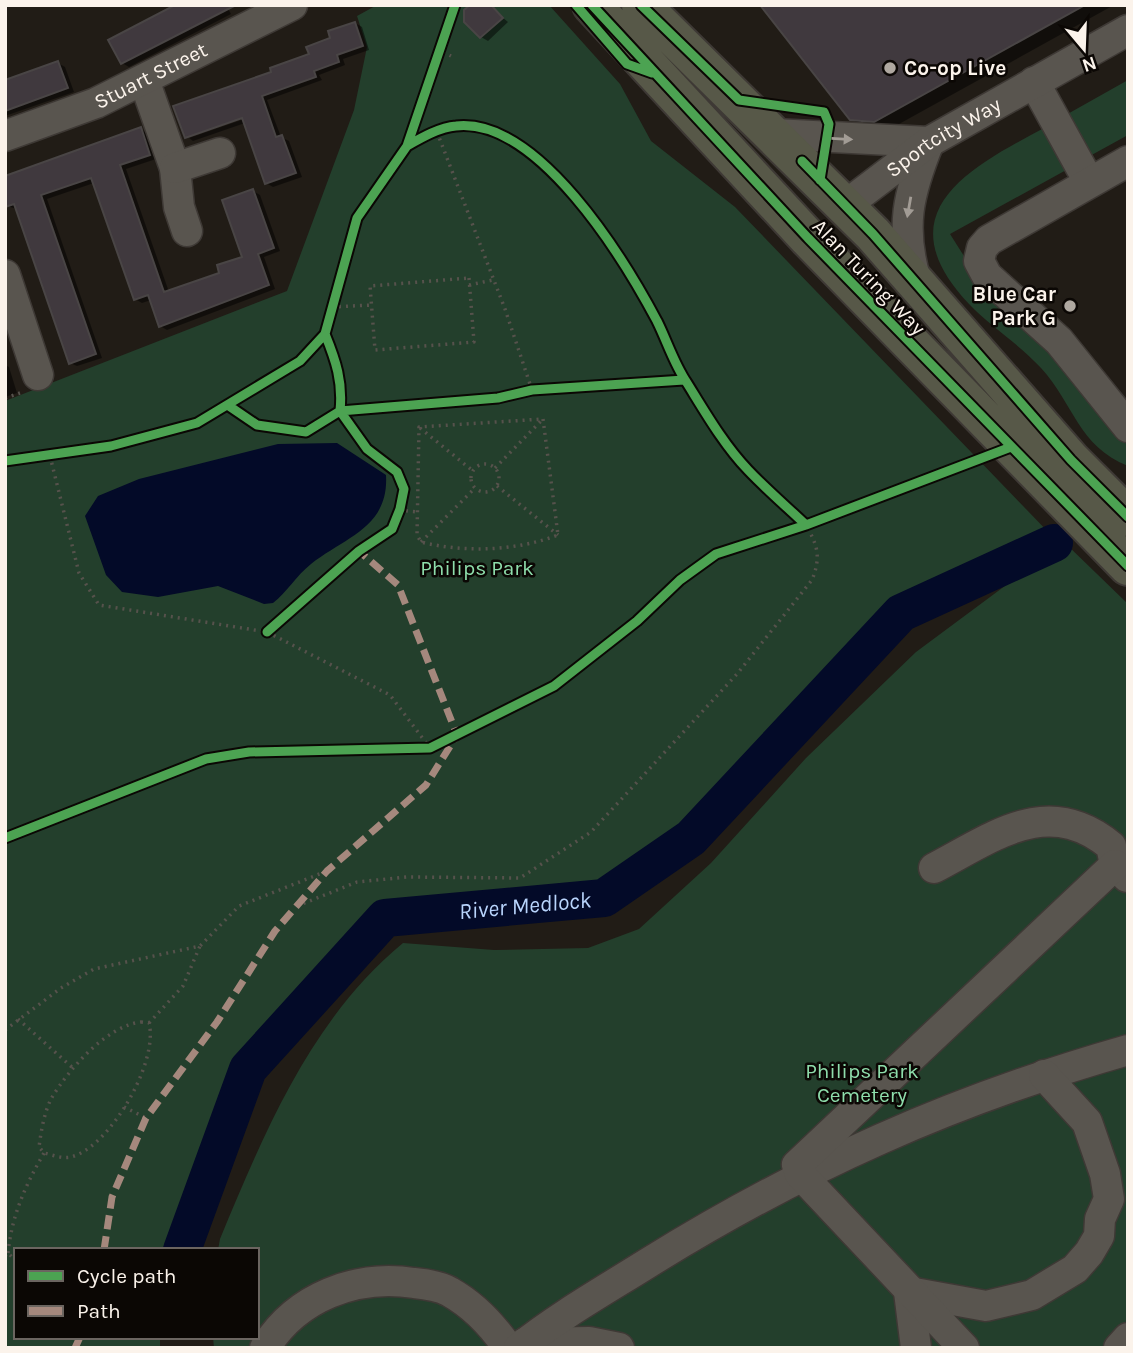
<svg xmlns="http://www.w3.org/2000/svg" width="1133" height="1353" font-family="Karla,sans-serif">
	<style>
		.green { fill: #233f2c }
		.water { fill: #030a28 }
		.shadow { fill: #0007 }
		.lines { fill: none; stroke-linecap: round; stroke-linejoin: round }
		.river { stroke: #030a28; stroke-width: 38 }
		.building { fill: #40393e; stroke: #494545; stroke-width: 2 }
		.minor-casing { stroke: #3e3935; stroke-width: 33 }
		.highway-casing { stroke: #3e3935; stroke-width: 42 }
		.path { stroke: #56524c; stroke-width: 3.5; stroke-dasharray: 2 5; stroke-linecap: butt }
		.minor { stroke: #59554f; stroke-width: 30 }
		.highway { stroke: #575848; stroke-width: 38 }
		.quiet { stroke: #a5887d; stroke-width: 7; stroke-dasharray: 14 7; stroke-linecap: butt }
		.cycleway-casing { stroke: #0b0704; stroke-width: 13 }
		.cycleway { stroke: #4ca352; stroke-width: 9 }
		.oneway { fill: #a29c95 }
		.poi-dot { fill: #afa8a0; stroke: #0b0704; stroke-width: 2.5 }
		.labels { text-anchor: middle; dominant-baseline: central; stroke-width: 5; stroke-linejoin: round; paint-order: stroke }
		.poi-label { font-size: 21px; font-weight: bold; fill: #fbf3eb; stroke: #0b0704; text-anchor: start }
		.street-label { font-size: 21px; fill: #fbf3eb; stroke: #0b0704 }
		.park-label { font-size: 21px; fill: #8eddab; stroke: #0b0704 }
		.water-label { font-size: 23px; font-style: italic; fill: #b8d4fc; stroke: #0b0704 }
	</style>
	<rect width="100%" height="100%" fill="#211c16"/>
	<!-- green -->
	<path class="green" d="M377,5H549L620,84L651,141L735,207L1052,536L898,609L687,836L602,896L384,915L244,1068L178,1250H16V1337H160V1348H5V401L287,291L354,110L367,47L357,16Z
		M1128,80V135L1088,157L1064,116Z
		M1044,128L1068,169L950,234L976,275L1048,338L1128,438V466C1078,446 1074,404 1041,368C1019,344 991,327 969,304C883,213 969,168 1044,128Z
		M1064,542L1128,604V1348H214L213,1337H257V1250H218L220,1239C265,1131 311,1019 403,943L494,950L588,948L639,929L711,863L806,758L916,652Z"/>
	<!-- water -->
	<path class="water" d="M337,443L386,475C389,528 345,537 311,564C296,576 287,592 273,603L264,604L218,586L158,597L122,592L106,575L85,516L98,496L139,479L278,444Z"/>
	<!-- shadow -->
	<path class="shadow" d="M226,5L231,14L129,67L122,63Z
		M763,5H1114L890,129L866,128L851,119Z
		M490,7L508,22L488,41L481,37Z
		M355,23L362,27L369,50L343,59L345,65L319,75L322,80L267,100L281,137L289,141L302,177L273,187L266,183L245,123L193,141L189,138L250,117L249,114L186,137L175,107L274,73L272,69L311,56L308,48L333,39L330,32Z
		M58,63L65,67L74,92L5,116V81Z
		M141,129L147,133L156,159L126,169L169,292L222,274L244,258L253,191L260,195L280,251L264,257L275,289L167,330L160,326L151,300L142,303L135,299L94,183L47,199L102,358L77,366L70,363L17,209L7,206Z
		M5,365L9,367L17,393L5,397Z"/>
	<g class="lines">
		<!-- river -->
		<path class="river" id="s1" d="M182,1250L248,1069L385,918L604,898L691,838L901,613L1054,543"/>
	</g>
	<!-- building -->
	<path class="building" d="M175,5H236L121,64L108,40Z
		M470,5H491L503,18L480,38L464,22V10Z
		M760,5H1085L874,122L850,120Z
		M355,22L363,46L337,55L339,62L314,71L316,77L262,96L276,137L282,135L296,173L265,184L242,118L185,138L173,106L271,72L270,68L309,54L306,47L330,38L328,31Z
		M58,61L68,88L5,111V80Z
		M141,127L150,155L120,165L164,292L219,273L217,265L242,257L222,200L253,189L274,248L258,254L269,285L159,327L148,295L134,300L91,178L41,195L96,354L69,364L14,204L5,207V176Z"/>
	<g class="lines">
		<!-- minor casing -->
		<g class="minor-casing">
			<g id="minor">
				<path d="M144,80L175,168L179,207L187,231"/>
				<path d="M1034,82L1089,182"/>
				<path d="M774,134L929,142C908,194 900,227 916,281"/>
				<path id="s2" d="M5,136L96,103L292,5"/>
				<path d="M1128,161L989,240L982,248L979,261L987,276L1059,341L1128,427"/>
				<path d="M175,168L220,153"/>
				<path id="s3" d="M846,205L929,142L1128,30"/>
				<path d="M5,275L38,375"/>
				<path d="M934,868C995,836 1048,794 1111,846L1115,865L1127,877"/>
				<path d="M525,1343L589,1342L619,1348"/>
				<path d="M265,1348C296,1297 356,1274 414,1283C425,1284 440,1286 450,1292C473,1305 493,1326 508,1348"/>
				<path d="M519,1348C559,1316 605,1290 648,1263C803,1167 952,1100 1128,1050"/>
				<path d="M916,1348L909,1292L986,1306L1032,1295L1075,1269L1089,1253L1099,1236L1100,1219L1109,1199L1105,1174L1087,1122L1044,1075"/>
				<path d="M964,1348L800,1174L797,1165L1115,865"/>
				<path d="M1119,1348L1128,1338"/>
			</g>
		</g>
		<!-- highway casing -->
		<g class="highway-casing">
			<path id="highway" d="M592,5L808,238L1128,566
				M641,5L873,234L1071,460L1128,517"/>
		</g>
		<!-- path -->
		<path class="path" d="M437,49L451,56
			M437,132L505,309L532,390
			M469,278L474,342L375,350L370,286Z
			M469,285L493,280
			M332,307L372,305
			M5,398L20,393
			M543,419L558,535C516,551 465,553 421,542L417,535L419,427Z
			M420,428L473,471
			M50,456L79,573L99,605L267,632L390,695L430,748
			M471 478a14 14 0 1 1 28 0a14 14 0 1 1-28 0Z
			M495,468L543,419
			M497,486L558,535
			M399,510L418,512
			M421,542L475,488
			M297,906L357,882L407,877L520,878L591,832L737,674L812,580C821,557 818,546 806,525
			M18,1019L74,1069
			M141,1022L149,1023C159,1062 110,1147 71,1157C62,1159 53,1155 44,1153L39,1147C41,1132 44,1113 51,1099C68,1070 106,1026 141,1022Z
			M149,1023L183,986L200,946
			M5,1030L61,988L94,969L200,946L239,906L327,871
			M124,1107L146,1118
			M8,1253C12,1215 25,1186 44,1153
			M5,1256L8,1253L16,1261
			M79,1337L80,1338"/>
		<!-- minor -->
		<use href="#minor" class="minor"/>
		<!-- highway -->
		<use href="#highway" class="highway"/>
		<!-- quiet -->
		<path class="quiet" d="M104,1250L112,1197L146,1118L217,1022L275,931L327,871L426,785L457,735L398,585L359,551
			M75,1348L80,1337"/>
		<!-- cycleway casing -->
		<g class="cycleway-casing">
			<path id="cycleway" d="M576,5L627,64L652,73
				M592,5L808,238L1128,566
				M641,5L739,100L824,112L829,124L820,180
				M407,146C421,138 440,127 456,126C538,117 624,259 657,321C667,341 674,364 687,383C705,412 724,445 748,470C766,489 787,507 806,525
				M802,161L873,234L1071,460L1128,517
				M229,406L257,425L306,432L340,411L498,398L532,390L684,380
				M5,461L111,446L197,423L300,361L325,334L357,218L407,146L455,5
				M267,632L359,551L392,529L400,509L404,489L397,472L367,449L340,411C343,382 336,361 325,334
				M5,838L206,759L249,752L430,748L554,686L637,621L680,580L716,554L806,525L1011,447"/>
		</g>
		<!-- cycleway -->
		<use href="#cycleway" class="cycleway"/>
	</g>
	<!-- one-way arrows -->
	<defs><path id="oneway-solid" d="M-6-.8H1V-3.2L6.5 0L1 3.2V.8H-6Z" transform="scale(1.75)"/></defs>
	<g class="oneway">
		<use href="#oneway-solid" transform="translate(842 139) rotate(3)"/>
		<use href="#oneway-solid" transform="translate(909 207) rotate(100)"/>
	</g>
	<!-- markers -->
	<g class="poi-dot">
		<circle cx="890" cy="68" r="7"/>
		<circle cx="1070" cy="306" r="7"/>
	</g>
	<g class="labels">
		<!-- poi labels -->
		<g class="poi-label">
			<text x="904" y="68">Co-op Live</text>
			<text x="1056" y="294" text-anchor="end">Blue Car<tspan x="1056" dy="24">Park G</tspan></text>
		</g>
		<!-- street labels -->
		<g class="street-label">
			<text stroke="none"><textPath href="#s2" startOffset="158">Stuart Street</textPath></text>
			<text stroke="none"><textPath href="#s3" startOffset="119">Sportcity Way</textPath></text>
			<text transform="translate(869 277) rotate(46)">Alan Turing Way</text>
		</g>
		<!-- park labels -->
		<g class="park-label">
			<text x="477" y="568">Philips Park</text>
			<text x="862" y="1071">Philips Park<tspan x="862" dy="24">Cemetery</tspan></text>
		</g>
		<!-- water labels -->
		<g class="water-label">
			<text stroke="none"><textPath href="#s1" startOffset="537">River Medlock</textPath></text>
		</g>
	</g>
	<!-- border -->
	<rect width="1133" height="1353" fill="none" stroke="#fbf3eb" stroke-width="14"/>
	<!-- legend -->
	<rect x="14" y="1248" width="245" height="91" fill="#0b0704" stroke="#6b6560" stroke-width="2"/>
	<rect x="28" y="1271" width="35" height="10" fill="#4ca352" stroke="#6b6560" stroke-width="2"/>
	<text x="77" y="1283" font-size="21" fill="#fbf3eb">Cycle path</text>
	<rect x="28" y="1306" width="35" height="10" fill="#a5887d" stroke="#6b6560" stroke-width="2"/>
	<text x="77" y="1318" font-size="21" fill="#fbf3eb">Path</text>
	<!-- north arrow -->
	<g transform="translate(1084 49) rotate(161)" stroke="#0b0704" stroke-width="5" paint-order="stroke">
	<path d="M0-5L12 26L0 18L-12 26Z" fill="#fbf3eb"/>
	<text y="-10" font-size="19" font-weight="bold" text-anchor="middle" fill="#fbf3eb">N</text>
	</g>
</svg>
